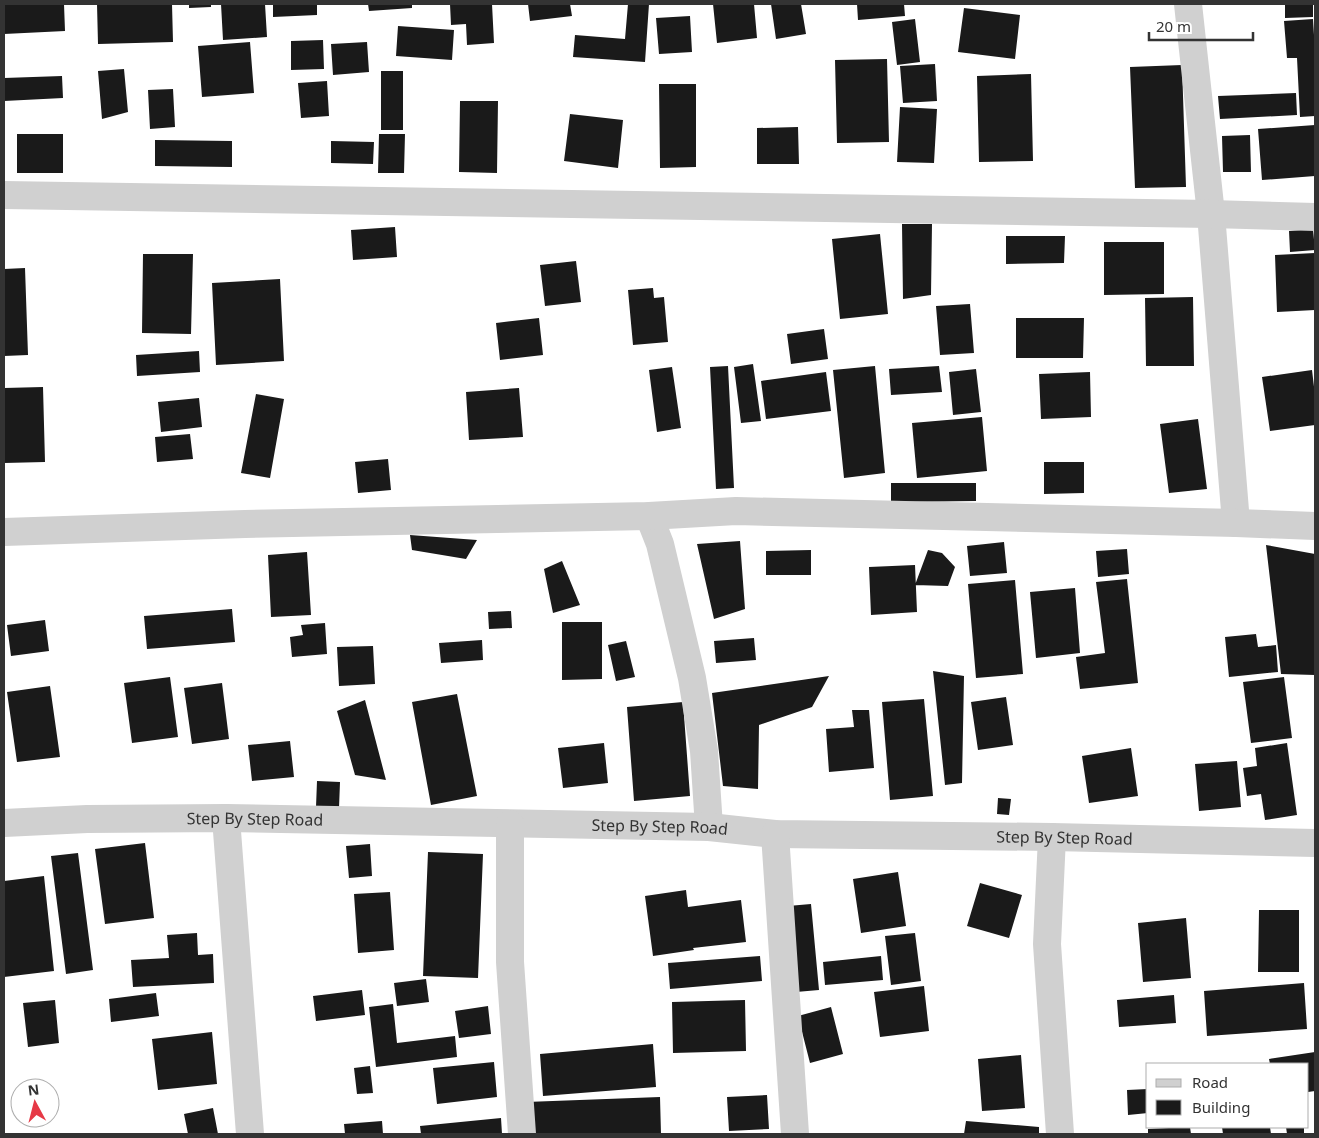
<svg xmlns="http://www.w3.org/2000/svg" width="1319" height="1138" font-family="'Noto Sans',sans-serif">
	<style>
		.building { fill: #1a1a1a }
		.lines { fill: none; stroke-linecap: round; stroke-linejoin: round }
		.minor { stroke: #d0d0d0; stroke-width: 28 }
		.labels { text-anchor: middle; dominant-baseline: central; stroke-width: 5; stroke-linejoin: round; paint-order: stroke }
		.street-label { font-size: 16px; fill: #333; stroke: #fff }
	</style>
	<rect width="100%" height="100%" fill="#fff"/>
	<!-- building -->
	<path class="building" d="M4,4H64L65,31L4,34Z
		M97,4H172L173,42L98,44Z
		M189,4H211V7L189,8Z
		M221,4H265L267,37L223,40Z
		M273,4H317V15L273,17Z
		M368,4H412V8L369,11Z
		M450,4H492L494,43L467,45L466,24L451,25Z
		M528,4H570L572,16L530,21Z
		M628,4H649L645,62L573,57L575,35L625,39Z
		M713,4H754L757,38L717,43Z
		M771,4H801L806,34L776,39Z
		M857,4H904L905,16L858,20Z
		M1285,4H1313V17L1285,18Z
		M964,8L1020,15L1015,59L958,52Z
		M690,16L692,52L659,54L656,18Z
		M915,19L920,62L897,65L892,22Z
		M1313,19L1315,51V116L1300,117L1297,58H1287L1284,21Z
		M398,26L454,30L452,60L396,56Z
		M323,40L324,69L291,70V41Z
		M250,42L254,93L202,97L198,46Z
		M367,42L369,72L333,75L331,44Z
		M887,59L889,142L837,143L835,60Z
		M935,64L937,101L903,103L900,66Z
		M1182,65L1186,187L1135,188L1130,67Z
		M124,69L128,112L102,119L98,71Z
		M381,71H403V130H381Z
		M1031,74L1033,161L979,162L977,76Z
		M62,76L63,98L4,101V78Z
		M327,81L329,116L301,118L298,83Z
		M659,84H696V167L660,168Z
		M173,89L175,127L150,129L148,90Z
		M1296,93L1297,115L1220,119L1218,96Z
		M460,101H498L497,173L459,172Z
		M900,107L937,109L934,163L897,162Z
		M570,114L623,120L618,168L564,161Z
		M1315,125V176L1262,180L1258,129Z
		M798,127L799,164H757V128Z
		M17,134H63V173H17Z
		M379,134H405L404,173H378Z
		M1250,135L1251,172H1223L1222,136Z
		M155,140L232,141V167L155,166Z
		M331,141L374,142L373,164L331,163Z
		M902,224H932L931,295L903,299Z
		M395,227L397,257L353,260L351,230Z
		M1313,229L1315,250L1290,252L1289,231Z
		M880,234L888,314L840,319L832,239Z
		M1006,236H1065L1064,263L1006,264Z
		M1104,242H1164V294L1104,295Z
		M1315,253V310L1277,312L1275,255Z
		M143,254H193L191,334L142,333Z
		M576,261L581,302L545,306L540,265Z
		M25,268L28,355L4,356V269Z
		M280,279L284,361L216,365L212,283Z
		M653,288L654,298L664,297L668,342L633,345L628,290Z
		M1193,297L1194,366H1146L1145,298Z
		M970,304L974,353L940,355L936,306Z
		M539,318L543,355L500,360L496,323Z
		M1016,318H1084L1083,358H1016Z
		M824,329L828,359L791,364L787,334Z
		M199,351L200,372L137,376L136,355Z
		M753,364L761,421L741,423L734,367Z
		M728,366L734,488L716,489L710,367Z
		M875,366L885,473L844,478L833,370Z
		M939,366L942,392L891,395L889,369Z
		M672,367L681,428L657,432L649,370Z
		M976,369L981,412L953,415L949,372Z
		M1312,370L1315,395V425L1270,431L1262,377Z
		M826,372L831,411L766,419L761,381Z
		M1090,372L1091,417L1041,419L1039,374Z
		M43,387L45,462L4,463V388Z
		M519,388L523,437L469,440L466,392Z
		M256,394L284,399L270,478L241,473Z
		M199,398L202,427L161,432L158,402Z
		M982,417L987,471L917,478L912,423Z
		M1198,419L1207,489L1169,493L1160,424Z
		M190,434L193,459L157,462L155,437Z
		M388,459L391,490L358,493L355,462Z
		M1044,462H1084V493L1044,494Z
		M891,483H976V501L891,502Z
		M410,535L477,540L466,559L412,550Z
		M740,541L745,609L714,619L697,544Z
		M1004,542L1007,573L970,576L967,546Z
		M1266,545L1315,554V675L1281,674Z
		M1127,549L1129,574L1098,577L1096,551Z
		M811,550V575H766V551Z
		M928,550L942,553L955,567L948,586L915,585Z
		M307,552L311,615L271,617L268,555Z
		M562,561L580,605L553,613L544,569Z
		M915,565L917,612L871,615L869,567Z
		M1127,579L1138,683L1080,689L1076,657L1105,653L1096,582Z
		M1015,580L1023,674L976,678L968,584Z
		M1075,588L1080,653L1036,658L1030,592Z
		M232,609L235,642L147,649L144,616Z
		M511,611L512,628L489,629L488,612Z
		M45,620L49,651L11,656L7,625Z
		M562,622H602V679L562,680Z
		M325,623L327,654L292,657L290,637L303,635L301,625Z
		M1256,634L1258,647L1276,645L1278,672L1229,677L1225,637Z
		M754,638L756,660L716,663L714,641Z
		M482,640L483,660L441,663L439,643Z
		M626,641L635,677L616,681L608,645Z
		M373,646L375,684L339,686L337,647Z
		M933,671L964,676L962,783L945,785Z
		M829,676L812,707L759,725L758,789L723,786L712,693Z
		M170,677L178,737L132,743L124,683Z
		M1284,677L1292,738L1251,743L1243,682Z
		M222,683L229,739L192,744L184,688Z
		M50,686L60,757L17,762L7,692Z
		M457,694L477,796L431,805L412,702Z
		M1006,697L1013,745L978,750L971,702Z
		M924,699L933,796L890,800L882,702Z
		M365,700L386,780L355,775L337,711Z
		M683,702L690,796L634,801L627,707Z
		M852,710H869L874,768L829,772L826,729L854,727Z
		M290,741L294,777L252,781L248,745Z
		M604,743L608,783L563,788L558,748Z
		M1287,743L1297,815L1265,820L1261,794L1247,796L1243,768L1257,766L1255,748Z
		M1131,748L1138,796L1089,803L1082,756Z
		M1237,761L1241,807L1199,811L1195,764Z
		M317,781L340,782L339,808L316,807Z
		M998,798L1011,799L1009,815L997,814Z
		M145,843L154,918L105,924L95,849Z
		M370,844L372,876L349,878L346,846Z
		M428,852L483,854L478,978L423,976Z
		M78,853L93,970L66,974L51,856Z
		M898,872L906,926L861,933L853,879Z
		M44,876L54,971L4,977V881Z
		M980,883L1022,895L1009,938L967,926Z
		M686,890L688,907L741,900L746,942L693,948L694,950L653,956L645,896Z
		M390,892L394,950L358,953L354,894Z
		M811,904L819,990L796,992L788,906Z
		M1259,910H1299V972H1258Z
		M1186,918L1191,978L1143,982L1138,923Z
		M197,933L198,955L213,954L214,983L133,987L131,960L169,958L167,935Z
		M915,933L921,981L891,985L885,936Z
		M760,956L762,981L670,989L668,963Z
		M881,956L883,980L825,985L823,962Z
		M426,979L429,1002L397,1006L394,983Z
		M1304,983L1307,1029L1207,1036L1204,991Z
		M924,986L929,1031L880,1037L874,992Z
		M362,990L365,1015L316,1021L313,996Z
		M156,993L159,1016L111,1022L109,999Z
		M1174,995L1176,1023L1119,1027L1117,1000Z
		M55,1000L59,1043L28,1047L23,1003Z
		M745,1000L746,1051L673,1053L672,1002Z
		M393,1004L397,1043L455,1036L457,1057L376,1067L369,1007Z
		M488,1006L491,1034L459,1038L455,1011Z
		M831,1007L843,1054L810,1063L798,1016Z
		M212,1032L217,1084L158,1090L152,1039Z
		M653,1044L656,1087L543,1096L540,1054Z
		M1315,1052V1091L1308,1092V1064H1270L1269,1059Z
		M1021,1055L1025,1108L982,1111L978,1059Z
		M494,1062L497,1097L437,1104L433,1068Z
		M370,1066L373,1093L357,1094L354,1068Z
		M1148,1089V1113L1128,1115L1127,1090Z
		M767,1095L769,1129L729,1131L727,1097Z
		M660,1097L661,1134H527L526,1102Z
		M213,1108L218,1134H188L184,1114Z
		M501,1118L502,1134H421L420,1126Z
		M382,1121L383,1134H345L344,1124Z
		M966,1121L1039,1127V1134H964Z
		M1190,1127L1191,1134H1148V1129Z
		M1222,1127H1270L1271,1134H1223Z
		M1286,1127H1304V1134H1287Z"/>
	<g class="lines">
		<!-- minor -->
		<g class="minor">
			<path d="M1188,4L1211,214L1236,523"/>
			<path d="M4,195L1211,214L1315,217"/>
			<path d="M649,516L660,544L692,678L704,751L709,827"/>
			<path d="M4,532L245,524L649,516L736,511L1236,523L1315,526"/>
			<path d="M226,818L250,1134"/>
			<path id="s1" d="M4,823L87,819L226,818L709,827L775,834L1052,837L1315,843"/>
			<path d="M510,824V962L522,1134"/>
			<path d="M775,834L795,1134"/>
			<path d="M1052,837L1047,944L1060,1134"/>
		</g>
	</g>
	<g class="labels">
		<!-- street labels -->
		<g class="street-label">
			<text stroke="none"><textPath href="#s1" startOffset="251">Step By Step Road</textPath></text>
			<text stroke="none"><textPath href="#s1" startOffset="656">Step By Step Road</textPath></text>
			<text stroke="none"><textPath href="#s1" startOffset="1061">Step By Step Road</textPath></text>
		</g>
	</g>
	<!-- border -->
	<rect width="1319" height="1138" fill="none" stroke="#333333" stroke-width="10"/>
	<!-- legend -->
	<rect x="1146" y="1063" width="162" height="65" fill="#ffffff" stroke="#adadad"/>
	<rect x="1156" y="1079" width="25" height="8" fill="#d0d0d0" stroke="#adadad"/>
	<text x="1192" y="1088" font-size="15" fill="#333333">Road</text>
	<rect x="1156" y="1100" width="25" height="15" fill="#1a1a1a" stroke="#adadad"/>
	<text x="1192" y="1113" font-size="15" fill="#333333">Building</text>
	<!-- north arrow -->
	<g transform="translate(35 1103) rotate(353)"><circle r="24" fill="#ffffff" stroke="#adadad"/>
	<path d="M0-4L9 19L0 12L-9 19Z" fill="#e63946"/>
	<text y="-8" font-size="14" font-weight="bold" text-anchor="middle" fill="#333333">N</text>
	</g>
	<!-- scale -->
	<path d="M1149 32v8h104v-8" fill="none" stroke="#333333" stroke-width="2.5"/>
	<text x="1156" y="32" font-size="15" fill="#333333" stroke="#ffffff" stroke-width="4" paint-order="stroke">20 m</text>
</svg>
